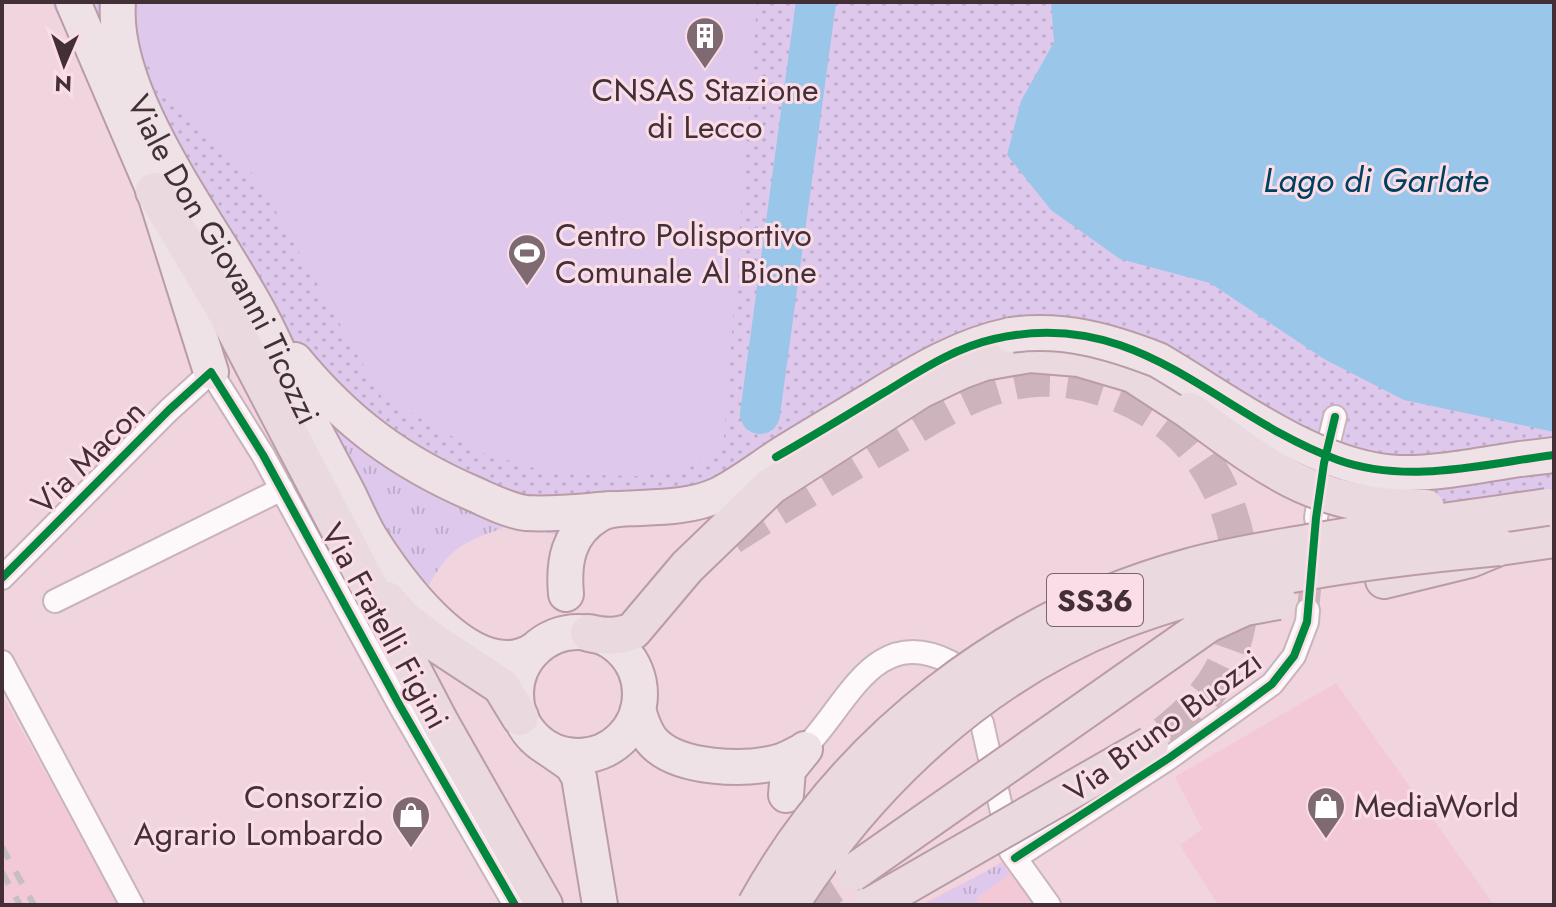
<svg xmlns="http://www.w3.org/2000/svg" width="1556" height="907" font-family="Jost,sans-serif">
	<style>
		.built { fill: #f3c8d7 }
		.grass { fill: url(#grass-tufts) }
		.park { fill: url(#park-dots) }
		.garden { fill: #dec9ed }
		.water { fill: #99c6e9 }
		.lines { fill: none; stroke-linecap: round; stroke-linejoin: round }
		.river { stroke: #99c6e9; stroke-width: 40 }
		.minor-tunnel { stroke: #cdb4bc; stroke-width: 22; stroke-dasharray: 22 11; stroke-linecap: butt }
		.trunk-tunnel { stroke: #cdb4bc; stroke-width: 36; stroke-dasharray: 36 18; stroke-linecap: butt }
		.minor-casing { stroke: #c8b4ba; stroke-width: 26 }
		.primary-casing { stroke: #ba9ca8; stroke-width: 38 }
		.trunk-casing { stroke: #ba9ca8; stroke-width: 40 }
		.minor { stroke: #fdf9fa; stroke-width: 22 }
		.primary { stroke: #eee2e6; stroke-width: 34 }
		.trunk { stroke: #eadae0; stroke-width: 36 }
		.rail { stroke: #c6bfc1; stroke-width: 6; stroke-dasharray: 14 14; stroke-linecap: butt }
		.primary-bridge-casing { stroke: #ba9ca8; stroke-width: 38; stroke-linecap: butt }
		.trunk-bridge-casing { stroke: #ba9ca8; stroke-width: 40; stroke-linecap: butt }
		.primary-bridge { stroke: #eee2e6; stroke-width: 34 }
		.trunk-bridge { stroke: #eadae0; stroke-width: 36 }
		.cycleway-casing { stroke: #fbdde7; stroke-width: 13 }
		.cycleway { stroke: #00873e; stroke-width: 8 }
		.labels { text-anchor: middle; dominant-baseline: central; stroke-width: 6; stroke-linejoin: round; paint-order: stroke }
		.shield { fill: #fbdde7; stroke: #7a646b; stroke-width: 2 }
		.shield-label { font-size: 30px; font-weight: bold; fill: #423036 }
		.poi-label { font-size: 32px; fill: #423036; stroke: #fbdde7; text-anchor: start }
		.street-label { font-size: 32px; fill: #423036; stroke: #fbdde7 }
		.water-label { font-size: 34px; font-style: italic; fill: #00405f; stroke: #fbdde7 }
	</style>
	<defs>
		<pattern id="grass-tufts" width="24" height="20" patternUnits="userSpaceOnUse" patternTransform="scale(2)"><rect width="24" height="20" fill="#dec9ed"/><path d="M3 7l-1-3M5 7V3M7 7l1-3M15 17l-1-3M17 17v-4M19 17l1-3" fill="none" stroke="#c0adcc"/></pattern>
		<pattern id="park-dots" width="8" height="8" patternUnits="userSpaceOnUse" patternTransform="scale(2)"><rect width="8" height="8" fill="#dec9ed"/><path d="M2 2h.1M6 6h.1" fill="none" stroke="#c0adcc" stroke-width="1.8" stroke-linecap="round"/></pattern>
	</defs>
	<rect width="100%" height="100%" fill="#f0d5de"/>
	<!-- built -->
	<path class="built" d="M1336,683L1494,905H1218L1180,845L1202,829L1175,777Z
		M2,695L119,905H3Z
		M1002,861L1034,905H920L985,872Z"/>
	<!-- grass -->
	<path class="grass" d="M318,411L514,524C460,543 449,546 422,598Z
		M1002,863L1009,874L977,898L978,905H923Z"/>
	<!-- park -->
	<path class="park" d="M54,2H1554V545L1372,517L1121,378L1021,359L751,476L564,538L462,503L336,420L155,186L53,7Z"/>
	<!-- garden -->
	<path class="garden" d="M123,2H757L723,449L685,470L637,476L554,474L480,452L381,396L257,178L157,86Z"/>
	<!-- water -->
	<path class="water" d="M1051,2H1554V432L1404,400L1324,359L1210,283L1120,259L1051,210L1007,155L1021,101L1054,42Z"/>
	<g class="lines">
		<!-- river -->
		<path class="river" d="M760,414L816,2"/>
		<!-- minor-tunnel -->
		<path class="minor-tunnel" d="M1308,610L1313,559"/>
		<!-- trunk-tunnel -->
		<path class="trunk-tunnel" d="M731,537C780,505 831,476 881,446C929,419 978,383 1035,379C1093,375 1164,406 1199,454C1243,513 1257,605 1221,672C1205,702 1177,725 1150,745
			M803,905L854,872"/>
		<!-- minor casing -->
		<g class="minor-casing">
			<path id="minor" d="M1316,518L1324,463L1335,417
				M2,578L169,410L211,372L263,455L400,706L515,905
				M55,601L282,489
				M2,662L132,905
				M982,723L1011,852L1049,905
				M801,752C847,708 872,623 950,662
				M1015,858L1169,758L1272,684L1294,656L1307,622L1308,610"/>
		</g>
		<!-- primary casing -->
		<g class="primary-casing">
			<g id="primary">
				<path d="M73,2L154,191L211,372"/>
				<path id="s1" d="M118,2C110,102 221,235 265,324C279,351 290,379 303,407C317,436 333,464 348,493C356,509 363,527 373,542C400,584 475,688 534,650"/>
				<path d="M295,360C347,423 400,462 474,494C490,501 509,511 526,513C554,515 584,511 611,509"/>
				<path d="M1520,459L1554,455"/>
				<path d="M566,594C563,562 568,533 598,515C611,507 626,509 640,508C665,507 694,506 718,495C740,484 759,469 779,456C809,437 839,420 868,402C914,374 958,346 1011,335"/>
				<circle cx="578" cy="694" r="62"/>
				<path d="M638,710C642,722 645,734 654,743C679,769 745,771 778,762C786,760 794,755 801,752"/>
				<path d="M549,749L572,765L579,777L600,905"/>
				<path d="M786,795L788,770L805,749"/>
			</g>
		</g>
		<!-- trunk casing -->
		<g class="trunk-casing">
			<path id="trunk" d="M154,191L223,307L441,724L544,905
				M1384,580L1470,559L1499,547L1554,539
				M387,600L405,620L434,642L501,686L520,717
				M589,633C606,637 617,637 633,631L687,567L771,486L920,390L962,370L984,362L1030,354L1079,358L1133,374L1190,411"/>
		</g>
		<!-- minor -->
		<use href="#minor" class="minor"/>
		<!-- primary -->
		<use href="#primary" class="primary"/>
		<!-- trunk -->
		<use href="#trunk" class="trunk"/>
		<!-- rail -->
		<path class="rail" d="M2,847L34,905
			M2,872L20,905"/>
		<!-- primary-bridge casing -->
		<g class="primary-bridge-casing">
			<path id="primary-bridge" d="M1011,335C1064,328 1109,341 1158,360C1227,400 1316,470 1399,473C1439,474 1480,465 1520,459"/>
		</g>
		<!-- trunk-bridge casing -->
		<g class="trunk-bridge-casing">
			<path id="trunk-bridge" d="M1190,411C1271,471 1319,509 1426,508
				M854,872L1208,624L1245,607L1278,601
				M756,905C847,740 1008,616 1189,567C1228,556 1268,550 1308,543C1387,529 1467,519 1547,507
				M790,905C868,782 982,675 1120,621C1240,575 1372,559 1499,547
				M872,905L1150,745"/>
		</g>
		<!-- primary-bridge -->
		<use href="#primary-bridge" class="primary-bridge"/>
		<!-- trunk-bridge -->
		<use href="#trunk-bridge" class="trunk-bridge"/>
		<!-- cycleway casing -->
		<g class="cycleway-casing">
			<path id="cycleway" d="M776,457C813,436 849,414 885,392C920,371 954,348 994,339C1140,305 1216,416 1338,460C1408,485 1484,464 1554,455
				M2,578L169,410L211,372L263,455L400,706L515,905
				M1015,858L1169,758L1241,707L1272,684L1294,656L1307,622L1316,518L1324,463L1335,417"/>
		</g>
		<!-- cycleway -->
		<use href="#cycleway" class="cycleway"/>
	</g>
	<!-- icons -->
	<defs>
		<g id="building-pin" transform="scale(2)"><path d="M0 17L-7.5 6A9.5 9.5 0 1 1 7.5 6Z" fill="#7f6a71" stroke="#fbdde7"/><path d="M-4-6H4V6H1V3H-1V6H-4ZM-2.5-4.3h1.7v1.8h-1.7ZM.8-4.3h1.7v1.8H.8ZM-2.5-1h1.7V.8h-1.7ZM.8-1h1.7V.8H.8Z" fill="#fff"/></g>
		<g id="stadium-pin" transform="scale(2)"><path d="M0 17L-7.5 6A9.5 9.5 0 1 1 7.5 6Z" fill="#7f6a71" stroke="#fbdde7"/><path d="M0-5a6.5 5 0 1 0 0 10a6.5 5 0 1 0 0-10ZM-3.5-1.8h7v3.6h-7Z" fill="#fff"/></g>
		<g id="shop-pin" transform="scale(2)"><path d="M0 17L-7.5 6A9.5 9.5 0 1 1 7.5 6Z" fill="#7f6a71" stroke="#fbdde7"/><path d="M-5-2.5h2.3a2.7 3.5 0 0 1 5.4 0H5L5.5 6h-11ZM-1.5-2.5h3a1.5 2.3 0 0 0-3 0Z" fill="#fff"/></g>
	</defs>
	<g fill-rule="evenodd">
		<use href="#building-pin" x="705" y="36"/>
		<use href="#stadium-pin" x="527" y="253"/>
		<use href="#shop-pin" x="1326" y="806"/>
		<use href="#shop-pin" x="411" y="815"/>
	</g>
	<g class="labels">
		<!-- shield labels -->
		<rect class="shield" x="1047" y="574" width="96" height="52" rx="6"/>
		<g class="shield-label">
			<text x="1095" y="600">SS36</text>
		</g>
		<!-- poi labels -->
		<g class="poi-label">
			<text x="705" y="90" text-anchor="middle">CNSAS Stazione<tspan x="705" dy="37">di Lecco</tspan></text>
			<text x="555" y="235">Centro Polisportivo<tspan x="555" dy="37">Comunale Al Bione</tspan></text>
			<text x="383" y="797" text-anchor="end">Consorzio<tspan x="383" dy="37">Agrario Lombardo</tspan></text>
			<text x="1354" y="806">MediaWorld</text>
		</g>
		<!-- street labels -->
		<g class="street-label">
			<text stroke="none"><textPath href="#s1" startOffset="282">Viale Don Giovanni Ticozzi</textPath></text>
			<text transform="translate(88 457) rotate(-45)">Via Macon</text>
			<text transform="translate(385 626) rotate(61)">Via Fratelli Figini</text>
			<text transform="translate(1163 726) rotate(-36)">Via Bruno Buozzi</text>
		</g>
		<!-- water labels -->
		<g class="water-label">
			<text x="1376" y="180">Lago di Garlate</text>
		</g>
	</g>
	<!-- border -->
	<rect width="1556" height="907" fill="none" stroke="#423036" stroke-width="8"/>
	<!-- north arrow -->
	<g transform="translate(64 64) rotate(182)" stroke="#fbdde7" stroke-width="6" paint-order="stroke">
	<path d="M0-6L14 30L0 20L-14 30Z" fill="#423036"/>
	<text y="-12" font-size="22" font-weight="bold" text-anchor="middle" fill="#423036">N</text>
	</g>
</svg>
